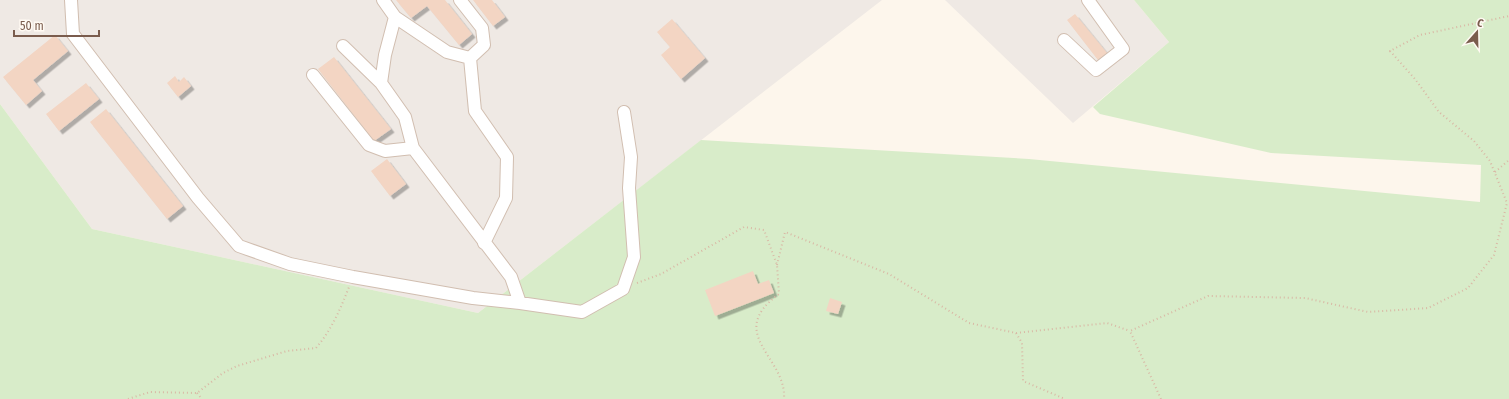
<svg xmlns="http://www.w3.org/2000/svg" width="1509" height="399" font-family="'Fira Sans Condensed',sans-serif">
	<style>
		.industrial { fill: #efe9e4 }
		.green { fill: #d8ecc9 }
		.building { fill: #f3d5c3; filter: url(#shadow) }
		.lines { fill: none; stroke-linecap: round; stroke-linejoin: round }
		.minor-casing { stroke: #d1beb0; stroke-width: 14 }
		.path { stroke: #d9b8a5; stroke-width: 2; stroke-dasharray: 1 3; stroke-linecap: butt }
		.minor { stroke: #fff; stroke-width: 12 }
	</style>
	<defs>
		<filter id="shadow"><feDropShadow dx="3.5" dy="3.5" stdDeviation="0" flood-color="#0004"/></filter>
	</defs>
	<rect width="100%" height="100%" fill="#fdf6ec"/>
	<!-- industrial -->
	<path class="industrial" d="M0,0H882L478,313L92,229L0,104Z
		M945,0H1134L1169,42L1073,123Z"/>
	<!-- green -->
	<path class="green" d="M1134,0H1509V399H0V104L92,229L478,313L701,140L1029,159L1480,202L1481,165L1271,153L1100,114L1093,107L1169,42Z"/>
	<!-- building -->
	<path class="building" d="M396,0H445L472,34L459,45L427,6L411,18Z
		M473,0H492L505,17L493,26Z
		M1075,14L1107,53L1098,60L1067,20Z
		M672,19L705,58L681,79L661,55L670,47L657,32Z
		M55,35L68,51L33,80L42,91L26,105L3,77Z
		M334,57L391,129L374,141L318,69Z
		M175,76L179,82L184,77L191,86L178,97L167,83Z
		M86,83L99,99L59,131L46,114Z
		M106,109L183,206L167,219L90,122Z
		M387,159L406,184L390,196L371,171Z
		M753,271L758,284L769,280L774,293L715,316L705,290Z
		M830,298L842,302L838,314L826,311Z"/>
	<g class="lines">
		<!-- minor casing -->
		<g class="minor-casing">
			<path id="minor" d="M71,0L73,34L198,198L239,246L290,264L353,277L473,298L520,303L511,277L413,148L405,117L381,83L343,46
				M460,0L482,28L484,45L470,58
				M395,17L447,52L470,58L475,111L507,157L506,198L484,243
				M1064,40L1096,70L1123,49L1088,0
				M313,75L369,145L385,151L413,148
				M381,83L385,55L395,17L383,0
				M520,303L582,312L623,289L634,257L629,188L631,157L624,112"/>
		</g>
		<!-- path -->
		<path class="path" d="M1495,172L1509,160
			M777,265L785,232L889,274L969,323L1016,333L1022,343L1023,381L1065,399
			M637,283L661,274L744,227L764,230L777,265L779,294C724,334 787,357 784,399
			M1016,333L1107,323L1130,331
			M197,393L202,399
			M128,399L150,392L197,393L223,373L237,366L287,351L316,348C332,329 340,310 349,287
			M1161,399L1130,331L1208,296L1305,298L1368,312L1428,308L1468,288L1494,255L1507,203L1490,161L1474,141L1439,112L1415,79L1390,51L1420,35L1509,16"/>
		<!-- minor -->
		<use href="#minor" class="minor"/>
	</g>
	<!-- north arrow -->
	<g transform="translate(1477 32) rotate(20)" stroke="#fffaf3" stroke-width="3" paint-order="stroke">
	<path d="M0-3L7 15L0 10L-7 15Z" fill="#7a5c4d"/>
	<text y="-6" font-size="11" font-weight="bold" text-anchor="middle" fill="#7a5c4d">С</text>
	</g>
	<!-- scale -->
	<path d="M14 30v6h85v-6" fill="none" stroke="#7a5c4d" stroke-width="2"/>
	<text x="20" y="30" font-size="12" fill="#7a5c4d" stroke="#fffaf3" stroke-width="3" paint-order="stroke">50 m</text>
</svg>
